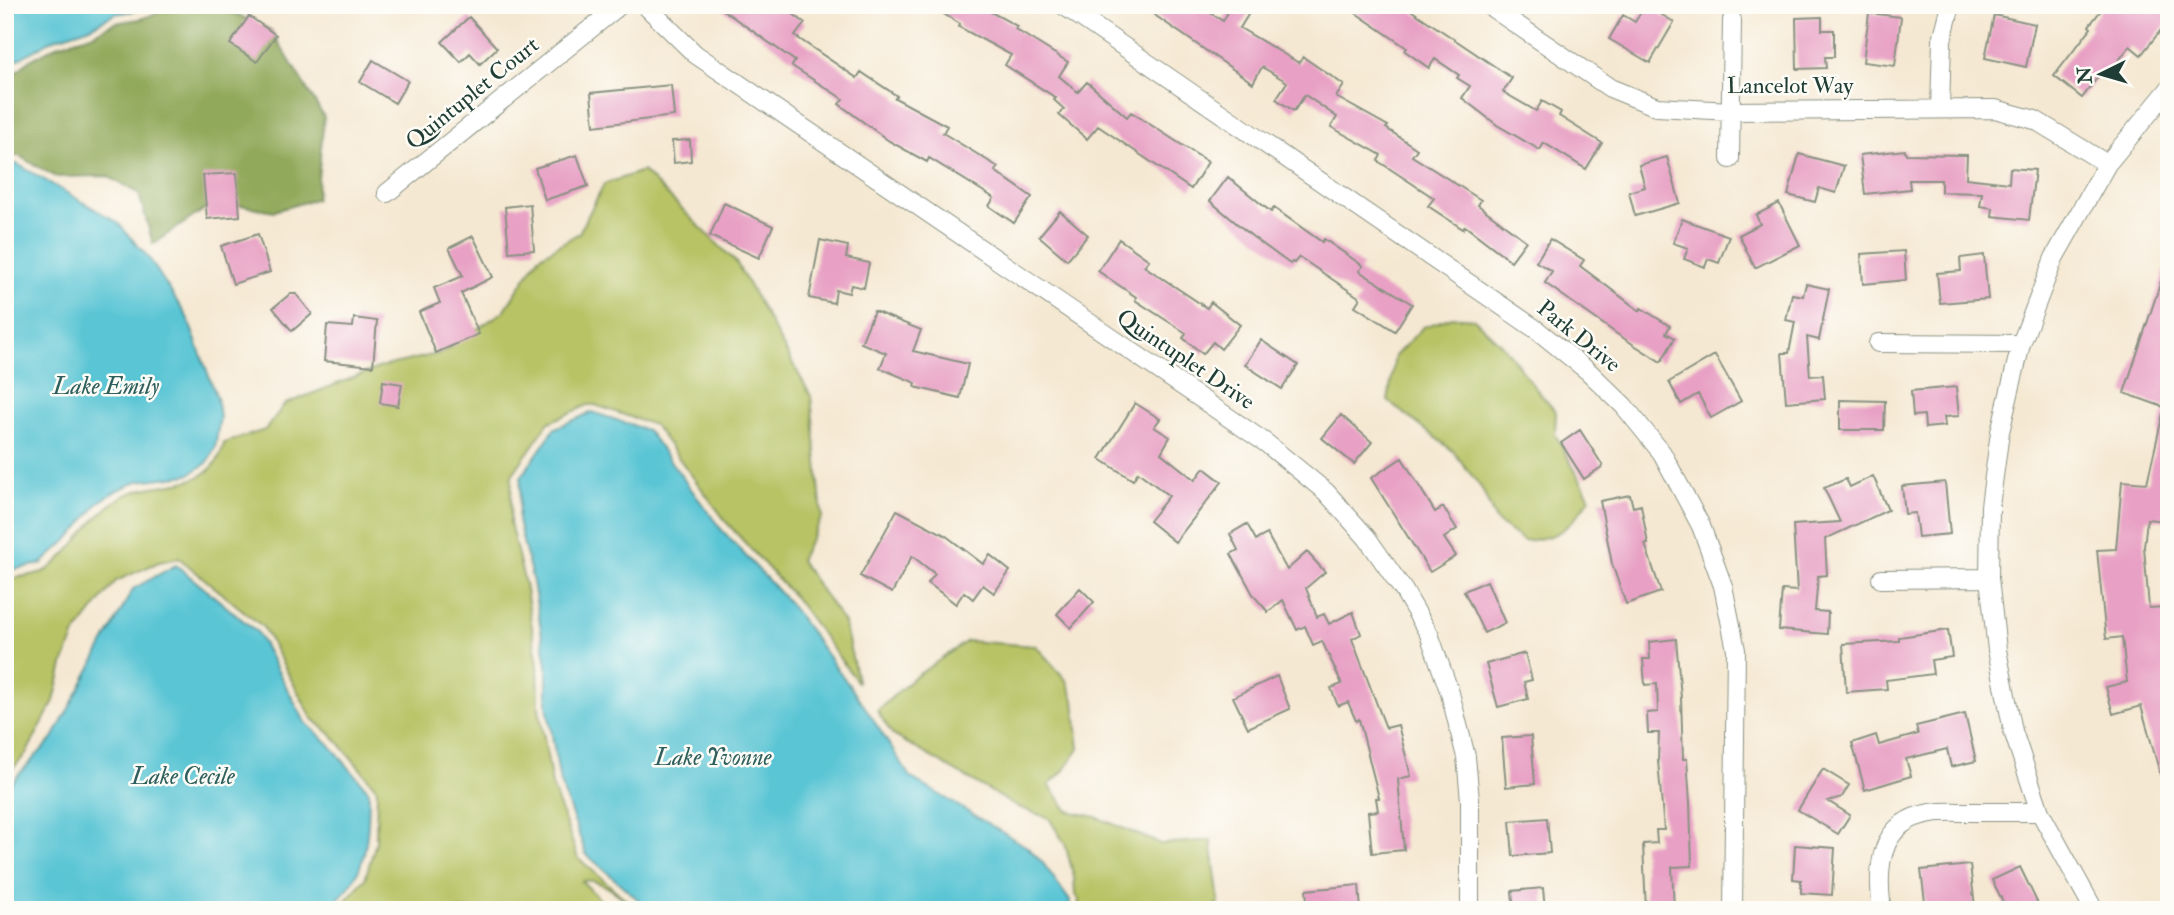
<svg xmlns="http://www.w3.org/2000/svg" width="2174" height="915" font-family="'IM FELL Double Pica',serif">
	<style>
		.green { fill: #b7c365; stroke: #6b804c; stroke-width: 2 }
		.forest { fill: #91a95a; stroke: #587347; stroke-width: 2 }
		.water { fill: #5ac5d4; stroke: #3c8184; stroke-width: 2 }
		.building { fill: #e8a1c5 }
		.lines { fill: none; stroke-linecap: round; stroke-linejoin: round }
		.minor-casing { stroke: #8a9283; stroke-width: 20 }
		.minor { stroke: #fff; stroke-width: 18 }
		.labels { text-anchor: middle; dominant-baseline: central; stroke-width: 5; stroke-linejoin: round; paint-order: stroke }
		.street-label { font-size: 23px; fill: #1f3d34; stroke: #fdfcf7 }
		.water-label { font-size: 24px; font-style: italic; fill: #2e5f5c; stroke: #fdfcf7 }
	</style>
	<rect width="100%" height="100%" fill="#fdfcf7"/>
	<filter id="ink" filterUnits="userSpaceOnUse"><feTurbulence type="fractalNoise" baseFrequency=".0143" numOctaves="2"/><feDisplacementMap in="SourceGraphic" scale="14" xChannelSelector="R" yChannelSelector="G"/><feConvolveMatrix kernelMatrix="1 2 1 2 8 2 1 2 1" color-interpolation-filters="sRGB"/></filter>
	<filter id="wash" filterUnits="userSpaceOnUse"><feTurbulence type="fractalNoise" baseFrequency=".00686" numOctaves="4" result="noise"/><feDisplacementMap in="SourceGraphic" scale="28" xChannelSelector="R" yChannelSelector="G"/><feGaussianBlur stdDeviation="1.57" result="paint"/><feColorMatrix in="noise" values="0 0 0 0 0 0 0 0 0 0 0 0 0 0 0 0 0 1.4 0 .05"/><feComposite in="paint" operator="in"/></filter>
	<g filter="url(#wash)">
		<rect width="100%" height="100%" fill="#f5e8d2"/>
		<!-- green -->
		<path class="green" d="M643,171L736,262L811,396L822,517L800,560L844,623L858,683L796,599L728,524L654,425L595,405H588L549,422L512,475L510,523L525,584L538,665L539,708L552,785L578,858L638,910H634C624,897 599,877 582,881L610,910H337L365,879L376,842L377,789L335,738L312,718L263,627L179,558L159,562L116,581L75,634L63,665L54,701L26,754L5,777V579C18,577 36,576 47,570C77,549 92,513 124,496C159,477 213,495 224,443L265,430L285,404L381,367L441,353L504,311L539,257L579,233L604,184Z
			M1452,317L1474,319L1506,349L1532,384L1556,412L1555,434L1590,498C1569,527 1562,538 1524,541L1496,521L1482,489L1453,451L1388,401L1395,356L1423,327Z
			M967,641L1036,646L1067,681L1074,700L1079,749L1064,770L1049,785L1068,811L1096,817L1161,844L1211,840L1219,902L1210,910H1078L1079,899L1075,894L1074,877L1065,844L1049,818L1018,807L893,735L877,711L912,679Z"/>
		<!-- forest -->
		<path class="forest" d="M167,5H217L271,30L324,117L316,199L274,211L217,201L153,244L139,194L107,176L56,177L19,156H5V76L16,72L30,60L58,45L91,35L114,23L140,19L155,14Z"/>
		<!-- water -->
		<path class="water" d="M5,5H153L151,8L115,14L88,28L54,39L5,67Z
			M5,164H17L117,222L149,258L187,317L217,398L220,417L215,448L207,463L188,475L138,481L118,490L99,502L75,533L41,564L5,571Z
			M592,412L647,430L721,529L789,603L865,707L910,777L1027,847L1042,862L1070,901L1069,910H650L586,854L560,782L547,706V665L533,582L518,521L521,477L555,428Z
			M176,565L257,632L305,722L328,743L369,791C368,838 369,884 322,910H5V789L53,738L133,589Z"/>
		<g id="blocks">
			<!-- building -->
			<path class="building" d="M716,5H781L805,23L795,36L857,78L861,72L897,96L895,98L947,126L943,133L998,167L995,171L1032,197L1014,223L989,206L994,198L929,158L927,162L889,141L839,104L843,99L792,66L795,61Z
				M929,5H978L1017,26L1015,29L1068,62L1059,76L1078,92L1087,82L1127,117L1131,112L1208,162L1191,189L1098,126L1087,139L1059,115L1064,109L1054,100L1056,98L1005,65L1011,55L959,27L960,24Z
				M1140,5H1198L1223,21L1232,5H1254L1240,28L1299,63L1303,57L1344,85L1336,97L1388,126L1386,128L1417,149L1412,156L1481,200L1478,205L1526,241L1511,261L1465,226L1463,229L1428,206L1434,198L1378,161L1381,155L1331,127L1337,117L1305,95L1294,111L1276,99L1287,82L1262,67L1253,83Z
				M1344,5H1403L1512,78L1503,92L1536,111L1542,101L1561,112L1559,116L1602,143L1586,169L1544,143L1540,150L1497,125L1462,98L1470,86L1457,78L1459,75L1435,59L1429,68L1405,51L1407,48Z
				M1645,5L1674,22L1650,63L1609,39L1623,15L1635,22Z
				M2105,5H2169V20L2141,55L2130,46L2105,78L2100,74L2082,98L2054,76L2091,28L2089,26Z
				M1869,13L1901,17L1895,66L1863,62Z
				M1994,15L2035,24L2026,67L1985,58Z
				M249,16L276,35L257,62L230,44Z
				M469,17L497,48L480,64L470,53L461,62L442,42Z
				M1822,17V30H1834V57H1825L1826,68L1797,69L1796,18Z
				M373,60L408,81L395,103L360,82Z
				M671,85L674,116L594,126L591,93Z
				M690,140L691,161L674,163L672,141Z
				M1905,150L1906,154L1967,155L1966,178L2009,183L2010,168L2035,170L2029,220L1992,216L1993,208L1980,206L1982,193L1941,192V180H1909L1910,189L1865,194L1860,155Z
				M1799,154L1844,166L1836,193L1819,188L1815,202L1788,195Z
				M577,155L588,186L545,200L535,168Z
				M1667,157L1680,203L1635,216L1629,192L1645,187L1639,165Z
				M237,173L240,216L207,219L203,175Z
				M1228,177L1271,212L1274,208L1322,242L1324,239L1363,266L1359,271L1412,304L1395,331L1355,306L1360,298L1299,257L1294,263L1292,262L1290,264L1253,237L1210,201Z
				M724,203L773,226L759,258L710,236Z
				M1779,203L1800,245L1755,268L1739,235L1760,224L1756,215Z
				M530,204L534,250L509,252L505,207Z
				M1060,211L1088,235L1067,260L1039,236Z
				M1682,219L1729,236L1719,263L1708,259L1705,267L1684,259L1688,248L1673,243Z
				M258,234L270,272L233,284L221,246Z
				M473,236L493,277L461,293L479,334L436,353L419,312L440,303L434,288L463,276L449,248Z
				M1119,239L1149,260L1144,266L1207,308L1211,302L1240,325L1221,349L1213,342L1203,354L1183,338L1186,333L1135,300L1136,297L1098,271Z
				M1550,239L1584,260L1580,266L1640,311L1641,308L1670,326L1666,333L1675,338L1661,362L1617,334L1545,283L1552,271L1536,262Z
				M820,240L848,246L846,258L869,263L864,288L851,285L849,293L836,290L834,303L809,298Z
				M1904,251L1906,280L1863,284L1861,254Z
				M1984,255L1988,299L1940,303L1937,273L1961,271L1960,258Z
				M2166,266H2169V409L2124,393Z
				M1806,284L1829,289L1819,340L1807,337L1810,376L1823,375L1825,399L1786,402L1782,353H1789L1795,322L1786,320L1792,294L1803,296Z
				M290,294H296L312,314L292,331L273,308Z
				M874,311L921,330L913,351L968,364L960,398L915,387L916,383L880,368L886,353L861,343Z
				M354,318L377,321L373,366L324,361L327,325L353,327Z
				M1261,340L1298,365L1282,389L1245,365Z
				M1715,355L1741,401L1711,418L1698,394L1681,404L1669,382Z
				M383,381L402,384L398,406L380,403Z
				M1956,387L1959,416L1944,417L1945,426L1925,428L1924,415L1913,416L1911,391Z
				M1840,400L1885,401L1884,430H1840Z
				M1135,403L1160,419L1154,427L1170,437L1161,453L1195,480L1204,468L1222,482L1175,542L1149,521L1169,496L1138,472L1133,480L1100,459Z
				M2163,413H2169L2166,521L2147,519L2144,547L2149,608L2165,607L2169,641V790L2165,791L2141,706L2113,714L2106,687L2127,682L2122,637L2106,639L2097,550L2116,549L2122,481L2147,483Z
				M1341,415L1372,442L1354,464L1322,438Z
				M1580,430L1603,466L1584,479L1561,443Z
				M1402,458L1435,512L1443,507L1457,529L1444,538L1456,556L1430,572L1371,478Z
				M1873,476L1888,510L1825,539L1827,575L1818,576L1815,611L1828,612L1827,634L1779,630L1782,590L1797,591L1793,525L1840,522L1824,488L1846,479L1850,487Z
				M1945,482L1950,534L1918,537L1915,513L1905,514L1902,486Z
				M1630,495L1633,507L1641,505L1648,544H1645L1661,592L1626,604L1612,564L1600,501Z
				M897,510L945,535L983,564L990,555L1010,571L994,593L983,585L973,599L964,592L956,604L928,583L935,574L912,556L892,593L860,576Z
				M1247,524L1256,540L1267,534L1287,570L1307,552L1325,572L1306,588L1317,617L1324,614L1329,624L1353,612L1361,634L1352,639L1386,728L1398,725L1411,776L1398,779L1404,850L1372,853L1368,812L1378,811L1376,798H1379L1359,719L1356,721L1348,702L1338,706L1331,688L1342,684L1322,641L1313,645L1305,626L1297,630L1283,600L1268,612L1254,596L1231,554L1238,550L1230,534Z
				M1487,581L1505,623L1484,633L1464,591Z
				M1080,588L1094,602L1071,628L1057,614Z
				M1948,630L1952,657L1931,660L1933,674L1886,680L1887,689L1846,692L1843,644L1899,641V637Z
				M1676,639L1681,698L1683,759H1687L1690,803L1692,866L1672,867L1674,910H1646L1643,844L1657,843L1656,830H1664L1658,761L1659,733H1648L1647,713L1658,712L1657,684L1645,685L1643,659H1650L1649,642Z
				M1525,653L1532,680L1524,682L1528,699L1498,707L1486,664Z
				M1277,676L1290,709L1248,728L1233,697Z
				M1965,714L1976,761L1951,767L1947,749L1906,759L1911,776L1865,790L1852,743L1876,735L1879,745L1918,734L1916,726Z
				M1531,736L1535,784L1506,787L1502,738Z
				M1823,769L1849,785L1842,797L1828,801L1850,815L1838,834L1798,810Z
				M1547,818L1550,853L1513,856L1510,821Z
				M1795,845L1835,848L1832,895L1801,893V880L1793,879Z
				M1970,865L1975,907L1926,910L1921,870Z
				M2020,867L2041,910H2007L1992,880Z
				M1359,885L1361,910H1308L1306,890Z
				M1543,888L1545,910H1514L1512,891Z"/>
		</g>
	</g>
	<g filter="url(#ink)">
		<use href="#blocks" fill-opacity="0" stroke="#8a9283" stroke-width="2"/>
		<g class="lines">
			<!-- minor casing -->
			<g class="minor-casing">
				<path id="minor" d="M645,5L695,54L1266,443L1326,492L1367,538L1404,591L1429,634L1450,693L1466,757L1470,800V910
					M1063,5L1537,330L1589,372L1624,406L1662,453L1701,526L1723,586L1736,650L1733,910
					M1488,5L1610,88L1657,107L1731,111L1995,109L2035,120L2107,164
					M1940,109L1942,40L1951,5
					M1730,159L1732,20
					M387,193L620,5
					M1878,343L2021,344
					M1881,579L1989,578
					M1882,910C1876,867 1879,821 1931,813C1944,811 1957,812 1969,812C1993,812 2016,812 2040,812
					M2094,910L2040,812L2013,731L1997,650L1989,578L1990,506L2000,432L2021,344L2054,258L2107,164L2169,89"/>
			</g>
			<!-- minor -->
			<use href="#minor" class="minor"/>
		</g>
	</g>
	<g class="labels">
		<!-- street labels -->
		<g class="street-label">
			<text x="1790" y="85">Lancelot Way</text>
			<text transform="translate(472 93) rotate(-39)">Quintuplet Court</text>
			<text transform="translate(1579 336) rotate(39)">Park Drive</text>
			<text transform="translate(1186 359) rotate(34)">Quintuplet Drive</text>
		</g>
		<!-- water labels -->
		<g class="water-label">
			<text x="106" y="386">Lake Emily</text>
			<text x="713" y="757">Lake Yvonne</text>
			<text x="183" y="776">Lake Cecile</text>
		</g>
	</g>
	<!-- margin -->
	<rect width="2174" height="915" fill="none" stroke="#fdfcf7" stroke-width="28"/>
	<!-- north arrow -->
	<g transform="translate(2101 74) rotate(265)" stroke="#fdfcf7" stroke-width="5" paint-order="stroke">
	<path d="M0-5L12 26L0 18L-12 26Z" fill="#1f3d34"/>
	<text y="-10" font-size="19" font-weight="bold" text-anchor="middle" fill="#1f3d34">N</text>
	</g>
</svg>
